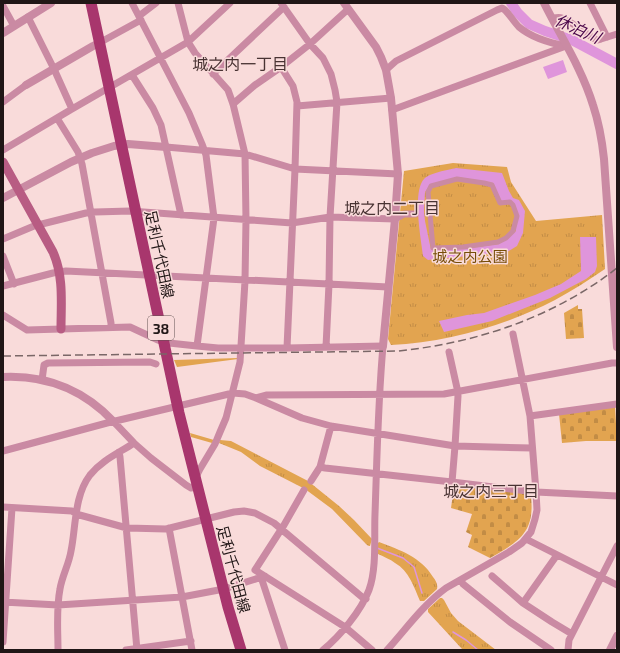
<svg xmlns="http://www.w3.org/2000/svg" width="620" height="653" font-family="'Exo 2','Noto Sans JP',sans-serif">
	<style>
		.green { fill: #e2a450 }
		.cemetery { fill: url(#cemetery-stones) }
		.park { fill: url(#park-tufts) }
		.water { fill: #df95db; fill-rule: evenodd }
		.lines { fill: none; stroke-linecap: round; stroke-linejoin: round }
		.stream { stroke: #df95db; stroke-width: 1.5 }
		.river { stroke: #df95db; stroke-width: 10 }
		.pedestrian { stroke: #ca8aa3; stroke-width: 5 }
		.minor { stroke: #ca8aa3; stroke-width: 7 }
		.tertiary { stroke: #ca8aa3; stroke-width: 8 }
		.secondary { stroke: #b85c83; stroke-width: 9 }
		.primary { stroke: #a8366d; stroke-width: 11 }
		.rail { stroke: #7a6767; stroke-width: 1.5; stroke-dasharray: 8 4; stroke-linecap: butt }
		.labels { text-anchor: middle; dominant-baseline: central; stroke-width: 3; stroke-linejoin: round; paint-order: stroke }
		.shield { fill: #f9dbda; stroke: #615151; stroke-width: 1 }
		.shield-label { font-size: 14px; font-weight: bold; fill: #201616 }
		.street-label { font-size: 15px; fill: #201616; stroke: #f9dbda }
		.park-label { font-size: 15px; fill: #774d08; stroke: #f9dbda }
		.water-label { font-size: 16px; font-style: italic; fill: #490549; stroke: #f9dbda }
		.neighbourhood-label { font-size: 16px; fill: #493333; stroke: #f9dbda }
	</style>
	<defs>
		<pattern id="cemetery-stones" width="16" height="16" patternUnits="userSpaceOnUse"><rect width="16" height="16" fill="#e2a450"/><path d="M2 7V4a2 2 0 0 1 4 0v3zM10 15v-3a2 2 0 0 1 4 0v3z" fill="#c28c45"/></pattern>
		<pattern id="park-tufts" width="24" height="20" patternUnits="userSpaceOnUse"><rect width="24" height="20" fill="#e2a450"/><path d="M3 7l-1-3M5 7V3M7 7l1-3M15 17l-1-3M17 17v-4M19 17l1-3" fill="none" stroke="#c28c45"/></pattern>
	</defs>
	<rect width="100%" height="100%" fill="#f9dbda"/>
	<!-- green -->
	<path class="green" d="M238,358V359L177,367L174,360Z"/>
	<!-- cemetery -->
	<path class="cemetery" d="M578,305V309H582L584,338L566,339L564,313Z
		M615,406L617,441H586L562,443L559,414Z
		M456,485L528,494L531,497C535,533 518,542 490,558L468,547L472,535L466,532L472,514L451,508L454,487Z"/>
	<!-- park -->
	<path class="park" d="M453,163L507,167L511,182L536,221L602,215L605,269C589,280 573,290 555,300C505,326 448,342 391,345L388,339L404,171Z
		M190,433L214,440L212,443L191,437Z
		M220,440L231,441L308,481L339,506L354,520L372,539L370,546H369L367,545L332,509L305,489L260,466L241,452L219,443Z
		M379,542C400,550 421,557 433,577C436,581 438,584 437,589L424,601H420C414,587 409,571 395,563C390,559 384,557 378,554L376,545Z
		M440,598H442L444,600L451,613L458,621L496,650H464L462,649L428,612V609Z"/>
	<!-- water -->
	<path class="water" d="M563,60L567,72L548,79L543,67Z
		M456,168L502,173L509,191L513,198L519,200L525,211L523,233L517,246L507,252L428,260L423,256C421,239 412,192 424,179C429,173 448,170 456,168ZM457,177L493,183L501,201L514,204L516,231L499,244L463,249L431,250L425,221L424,211L425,192L430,185Z
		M580,237H596L597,266L595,272L586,279L550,298L492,321L444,332L439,321L467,315L484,313L535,295L561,284L581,271Z"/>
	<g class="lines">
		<!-- stream -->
		<path class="stream" d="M377,548L403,558L414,567L422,593
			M453,632L466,640L478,650"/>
		<!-- river -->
		<path class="river" d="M511,3L518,13L529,24L545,31L572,40L617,64"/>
		<!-- pedestrian -->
		<path class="pedestrian" d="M457,179L484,183L492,185L500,203L510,202L513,205L517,216L513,231L506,238L498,242L463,247L433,248L428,192L431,186Z"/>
		<!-- minor -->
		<path class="minor" d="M132,3L189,113L202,144L206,155L214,218L197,346
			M178,3L188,42L195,53L228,90L233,104L245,154L246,220L245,281L240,362L226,418L220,432L215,444L200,469L197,475L195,476
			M281,3L310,44L323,58L331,74L335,90L337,102L330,217L329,284L326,347
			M590,3L607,37
			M3,6L14,26
			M139,16L156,3
			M28,17L54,69L72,109
			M552,18C556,18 559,17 562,18C571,21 585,33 593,38L597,40L601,39L617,34
			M99,43L141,20
			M281,67L293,86L297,102L295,169L287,348
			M386,70L396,61L497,10L502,8L505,10C510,15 514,22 519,27C532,38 550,43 566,46
			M213,74L284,7
			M132,75L153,108L161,125L181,215
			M3,102L26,85
			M233,104L255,85L281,67L310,44L345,12L349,10
			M297,106L391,98
			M392,110L566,46
			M57,118L78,152L82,164L111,323V327
			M166,147L245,154L295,169L398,174
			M3,150L72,109L188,42L230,3
			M3,239L34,226L86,213L95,212L130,211L292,223L330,217L395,219L404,214H415
			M3,256L14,284
			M3,286L53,273L66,271L388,287
			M3,315L27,330L130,327L158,340L169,343L197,346L218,348H287L383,346C378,402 377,458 375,514C374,537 377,568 369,590C361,611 340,636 323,650
			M449,352L457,388L458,396L455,446L452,482
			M42,380L44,365L48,363L150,362L156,364
			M256,398L267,395L444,394L612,363H617
			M530,416L617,404
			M114,422L134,443L151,458L186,485L191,488L197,487
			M3,451L107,423L233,393L245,394L256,398L302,418L331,426L455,446L532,448
			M119,452L120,457L137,650
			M320,467L325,468L452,482L536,492L617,496
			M311,481L320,467L331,426
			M304,490L284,525L255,570L345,627L372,650
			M3,507L72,511L76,514L127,528L166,529L234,512L244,511L255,513L274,523L362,597L366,599
			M169,528L192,650
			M526,539L617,585
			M492,576L523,603L552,622L572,634
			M261,577L285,650
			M461,580L463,584L510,622L551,650
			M3,602L58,605L182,597L224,589L265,576
			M523,603L557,555
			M3,642L12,508
			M58,650C58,630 56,609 60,589C62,576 69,564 71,551C76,527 74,496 90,475C102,460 119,453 134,443
			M126,650L191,641
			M387,650C406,629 423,605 446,588L509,552L522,543L531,532L535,519L537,510L536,492L530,416L513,334
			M568,650L569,640L617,546"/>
		<!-- tertiary -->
		<path class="tertiary" d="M344,3L376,47L381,57L386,70L391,98L398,174L395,219L383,346
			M544,3C561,37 582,69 593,105C599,123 602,140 604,159L617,347
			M3,33L51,3
			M26,85L93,46L99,43
			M3,198L71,162L92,153L114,146L128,144L166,147
			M3,377C46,375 84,390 114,422
			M610,650L617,636"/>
		<!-- secondary -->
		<path class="secondary" d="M3,162L53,252C64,277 61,303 61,329"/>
		<!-- primary -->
		<path class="primary" d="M91,3L179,413L228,607L241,650"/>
		<!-- rail -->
		<path class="rail" d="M3,356L398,351C477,343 554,317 617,268"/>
	</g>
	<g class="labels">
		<!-- shield labels -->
		<rect class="shield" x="148" y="316" width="26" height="24" rx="3"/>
		<g class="shield-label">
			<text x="161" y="328">38</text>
		</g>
		<!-- street labels -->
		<g class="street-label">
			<text transform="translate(160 254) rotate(78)">足利千代田線</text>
			<text transform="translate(234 569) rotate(75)">足利千代田線</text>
		</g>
		<!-- park labels -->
		<g class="park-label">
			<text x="470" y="256">城之内公園</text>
		</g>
		<!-- water labels -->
		<g class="water-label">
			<text transform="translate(578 28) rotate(24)">休泊川</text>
		</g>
		<!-- neighbourhood labels -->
		<g class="neighbourhood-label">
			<text x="240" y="63">城之内一丁目</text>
			<text x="392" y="207">城之内二丁目</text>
			<text x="491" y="490">城之内三丁目</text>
		</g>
	</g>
	<!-- border -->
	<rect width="620" height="653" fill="none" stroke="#201616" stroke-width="8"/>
</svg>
